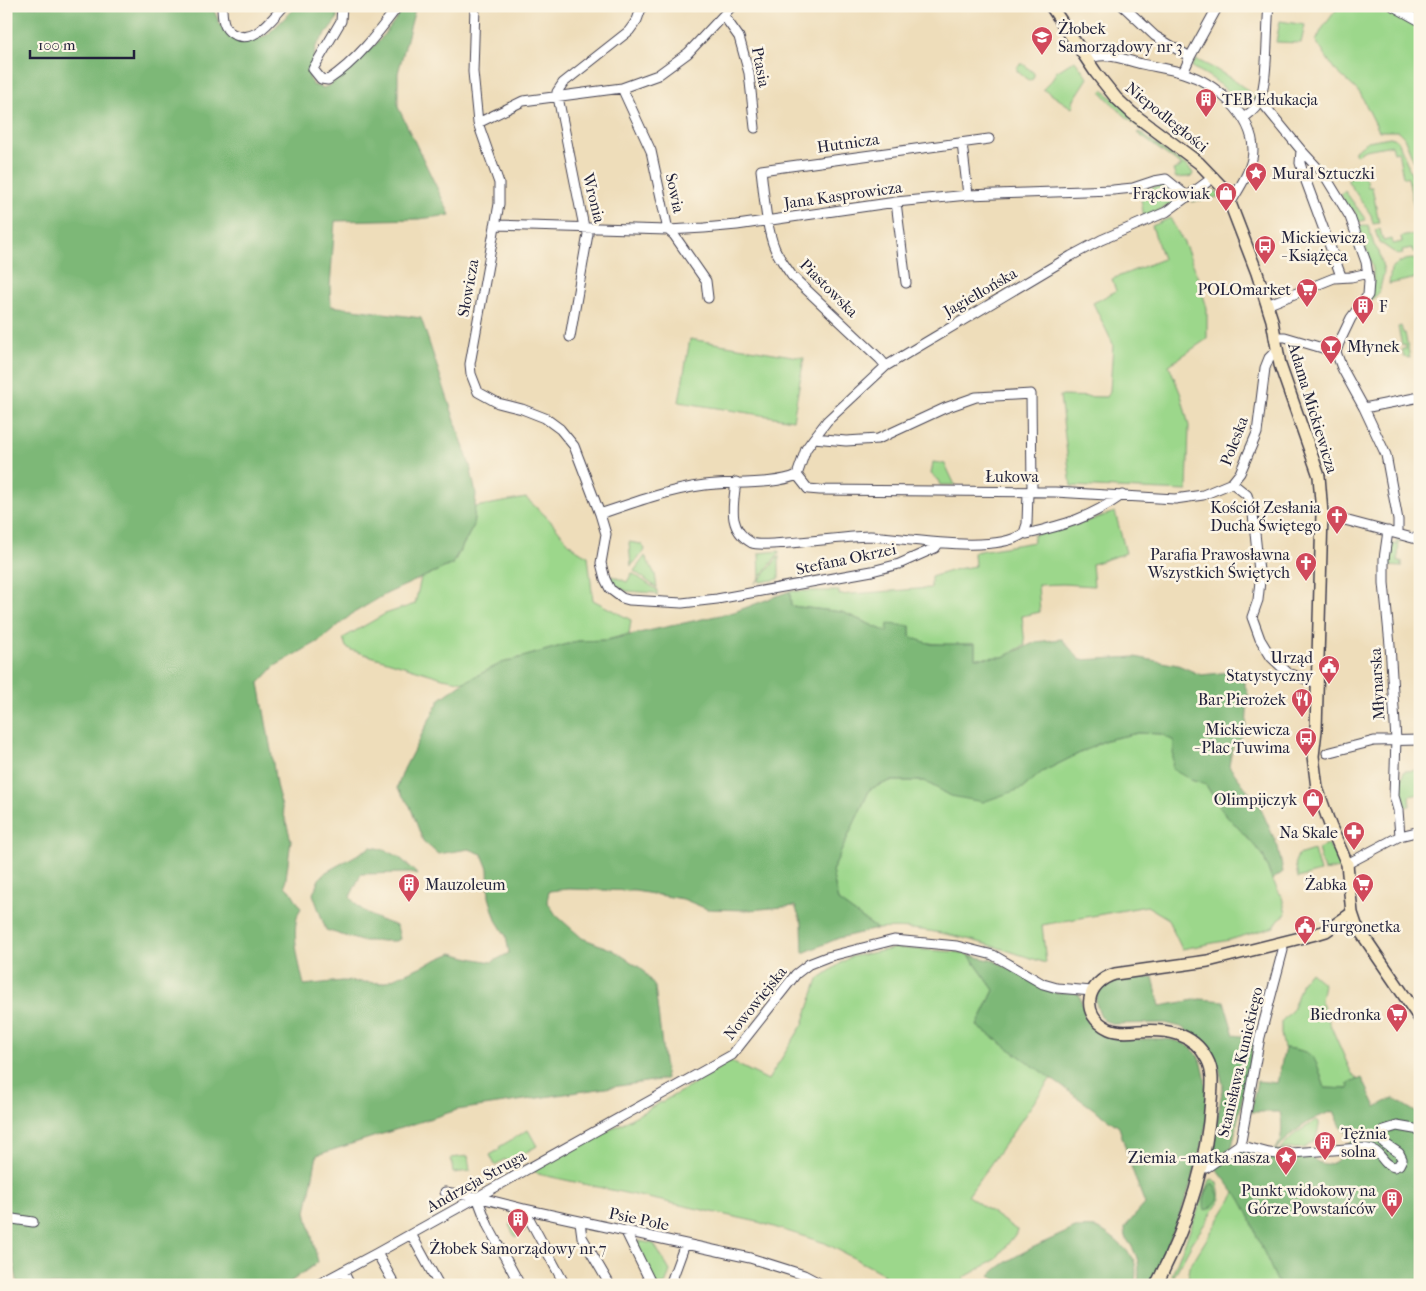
<svg xmlns="http://www.w3.org/2000/svg" width="1426" height="1291" font-family="'IM FELL French Canon',serif">
	<style>
		.green { fill: #9cd78b; stroke: #5f7c63 }
		.forest { fill: #7db877; stroke: #506d59; fill-rule: evenodd }
		.lines { fill: none; stroke-linecap: round; stroke-linejoin: round }
		.street-casing { stroke: #413e4e; stroke-width: 11 }
		.secondary-casing { stroke: #413e4e; stroke-width: 14 }
		.street { stroke: #fff; stroke-width: 9 }
		.secondary { stroke: #f8e8c3; stroke-width: 11 }
		.labels { text-anchor: middle; dominant-baseline: central; stroke-width: 5; stroke-linejoin: round; paint-order: stroke }
		.poi-label { font-size: 16px; fill: #22223b; stroke: #fcf5e5; text-anchor: end }
		.street-label { font-size: 16px; fill: #22223b; stroke: #fcf5e5 }
	</style>
	<rect width="100%" height="100%" fill="#fcf5e5"/>
	<filter id="ink" filterUnits="userSpaceOnUse"><feTurbulence type="fractalNoise" baseFrequency=".02" numOctaves="2"/><feDisplacementMap in="SourceGraphic" scale="10" xChannelSelector="R" yChannelSelector="G"/><feConvolveMatrix kernelMatrix="1 2 1 2 8 2 1 2 1" color-interpolation-filters="sRGB"/></filter>
	<filter id="wash" filterUnits="userSpaceOnUse"><feTurbulence type="fractalNoise" baseFrequency=".0096" numOctaves="4" result="noise"/><feDisplacementMap in="SourceGraphic" scale="20" xChannelSelector="R" yChannelSelector="G"/><feGaussianBlur stdDeviation="1.12" result="paint"/><feColorMatrix in="noise" values="0 0 0 0 0 0 0 0 0 0 0 0 0 0 0 0 0 1.4 0 .05"/><feComposite in="paint" operator="in"/></filter>
	<g filter="url(#wash)">
		<rect width="100%" height="100%" fill="#eeddba"/>
		<!-- green -->
		<path class="green" d="M1339,6H1383L1420,27V176L1404,137L1398,131H1379L1360,93L1334,69L1316,41L1322,29Z
			M1280,21L1305,25L1301,43L1276,42Z
			M1075,60L1088,78L1072,103L1074,105L1072,108L1043,89L1052,80L1056,72Z
			M1196,60C1208,64 1251,88 1254,99L1243,107L1238,102L1239,100C1223,88 1214,77 1193,68L1192,66Z
			M1020,64H1023L1034,73V76L1032,80H1028L1017,71V67Z
			M1103,90L1193,166L1190,165C1158,143 1127,121 1101,92Z
			M1139,132L1189,168L1193,173L1192,176L1188,177L1176,178L1173,170L1182,166L1137,133Z
			M1390,137L1394,138L1398,141C1411,172 1420,192 1420,227C1420,237 1420,244 1415,253L1413,252L1412,248L1402,250L1403,254L1398,255L1379,242L1375,230L1380,229L1383,241L1392,239L1393,244L1402,242L1401,237L1419,233L1408,178L1403,177L1398,151L1394,152L1392,145L1365,150L1356,155L1355,153V150L1368,141Z
			M1360,171L1367,180L1368,187H1372L1379,223L1373,224L1371,215L1347,180Z
			M1166,183L1178,193L1177,200L1144,219L1140,192Z
			M1208,190L1216,191L1220,196L1214,198L1209,196L1211,198L1192,202L1201,195H1205L1202,194Z
			M1345,191L1366,220L1357,222L1354,217L1356,214L1353,209L1349,210L1341,195Z
			M1170,218L1184,243L1195,269L1207,308V339L1169,365L1181,395L1189,426L1187,491L1071,486L1060,396L1106,397L1110,391L1113,344L1093,303L1116,291L1112,279L1163,259L1152,226Z
			M1368,225L1374,245L1379,252L1384,272L1379,293L1362,308L1373,282V269L1359,227Z
			M1420,255V290L1417,278L1389,284L1391,269C1398,262 1408,257 1418,260Z
			M1401,326L1403,333H1405L1410,358L1404,357L1402,349H1406L1405,345L1402,346L1398,327Z
			M690,339L804,358L793,420L679,402Z
			M933,462L945,464L955,485H940L938,480L931,474Z
			M526,498C535,507 546,515 554,525C567,540 569,547 588,556L593,600L631,620L629,634L607,640L578,641L502,663L464,682L443,678L351,650L346,647L343,638L385,614L415,604L421,578L453,564L473,527L475,507Z
			M1115,512L1126,553L1092,564L1094,586L1063,584L1038,585L1040,612L1022,616L1025,645L1003,657L975,658V644C953,644 930,647 910,637V626L887,632L842,612L791,606L790,591H839V595L931,588V577L957,569L975,566L974,552L1034,542L1033,535L1079,524Z
			M1397,540H1399L1398,561H1402V567L1388,566L1391,543L1396,545Z
			M629,542L641,544L645,549L644,552L631,566Z
			M779,551V553L755,584L760,577L759,553Z
			M645,556L655,574L657,588L634,571Z
			M779,556V579L761,582L759,581Z
			M632,573L657,590V597L655,593L626,591L617,586L612,585L608,579L612,576L627,582Z
			M1138,733L1161,734L1174,741L1191,780L1206,785L1221,809L1263,855L1272,880L1282,897L1286,914L1279,919L1274,927L1229,940L1182,949L1167,918L1147,906L1042,925L1046,963C992,946 934,924 877,929L838,901L832,871L870,789L890,781H924L951,796L1023,788L1042,772L1106,740Z
			M1420,770V794L1409,796L1410,806L1401,807L1398,790L1404,771Z
			M1329,844L1331,850L1334,849L1341,868L1324,871L1318,849Z
			M1314,850L1320,872L1298,878L1295,862L1298,855Z
			M897,948L957,952L969,955L994,990L977,1026L1051,1078L968,1196L1018,1231L995,1260L963,1278L973,1285H886L880,1281L884,1274L825,1243L758,1222L538,1174L534,1171L693,1085L730,1061L768,1080L803,1024L818,979L850,957Z
			M1310,972L1324,984L1321,1000L1326,1015L1351,1072L1358,1080L1348,1084L1349,1089L1325,1088C1315,1060 1318,1051 1284,1048L1281,1034V1022L1293,1009L1302,982Z
			M1317,1120L1319,1122V1126L1315,1141L1304,1148L1281,1149L1296,1133Z
			M528,1130L537,1146L508,1163L505,1159L495,1165L490,1155L500,1149L499,1147Z
			M468,1156L470,1171L453,1173L451,1158Z
			M1213,1179L1217,1183L1221,1199L1192,1243L1174,1276L1172,1275L1210,1180Z
			M1235,1193C1248,1204 1251,1223 1258,1238C1265,1254 1272,1269 1279,1285H1187L1190,1266Z
			M519,1219L526,1230L515,1237L509,1225Z
			M640,1241L654,1244L670,1271L665,1285H654L635,1245L637,1242Z"/>
		<!-- forest -->
		<path class="forest" d="M6,6H212L220,24L228,35L251,41L267,35L297,6H337V19L316,46L309,77L313,85L323,88L330,85L379,41L406,6L415,9L398,73V107L450,215L419,219L335,221L330,286L331,306L421,318L470,466L476,494L473,527L452,564L386,594L352,614L321,640L275,666L259,683L272,756L276,785L291,840L285,886L292,893L301,908C289,927 299,963 304,985L342,981L383,983L452,953L470,958L492,962L509,953L506,936L496,920L489,897L488,869L482,854L469,849L438,854L423,841L410,806L397,788L404,769L440,699L464,682L502,663L578,641L607,640L734,612L790,591L791,606L842,612L887,632L888,624L910,626V637L931,644H975V658L1003,657L1036,642L1062,639L1080,660L1135,657L1178,665L1201,675L1240,671L1248,694L1246,731L1232,749L1229,766L1260,807L1278,847L1283,872L1272,880L1263,855L1221,809L1206,785L1191,780L1172,769L1174,741L1161,734L1138,733L1106,740L1042,772L1023,788L983,802L951,796L924,781H890L870,789L832,871L838,901L877,929L839,938L803,953L802,923L795,906L749,910L707,909L683,899L635,891L569,889L549,891L547,901L556,915L582,938L613,950L642,969L655,987L666,1079L457,1110L317,1155L306,1212L318,1262L286,1285H18L12,1253L6,1238Z
			M371,847C394,850 402,859 418,875L410,873L361,874L350,897C361,913 378,920 397,926L400,939L396,941H361L326,930L313,894L319,879L326,872Z
			M969,955L995,961L1056,993L1073,992L1079,994C1083,1004 1083,1014 1089,1023C1108,1052 1154,1031 1183,1043C1208,1054 1206,1084 1206,1107C1206,1114 1207,1123 1205,1130C1195,1183 1172,1235 1151,1285H1138C1139,1274 1140,1263 1135,1253C1130,1240 1125,1243 1125,1227L1145,1204L1133,1172L1119,1127L977,1026L994,990Z
			M1153,977L1160,1006L1200,999L1224,1001L1234,1035L1255,1038L1232,1147L1214,1159L1211,1157L1223,1085L1219,1067L1205,1042L1181,1027L1165,1023L1114,1024L1103,1020C1095,1004 1092,996 1105,982Z
			M1285,1048C1318,1051 1315,1060 1325,1088L1349,1089L1348,1084L1362,1078L1376,1107L1393,1098L1420,1115V1135L1414,1170L1420,1177V1285H1279L1257,1237L1250,1217L1240,1198L1235,1193L1216,1168L1245,1146L1274,1152C1283,1141 1283,1125 1280,1112H1251L1257,1081L1277,1083ZM1334,1111L1342,1129L1353,1137L1355,1140L1342,1147C1343,1167 1318,1170 1309,1153L1276,1150C1292,1132 1310,1118 1334,1111Z
			M1212,1183L1214,1184L1219,1196L1218,1200L1210,1209L1205,1210C1202,1201 1206,1189 1212,1183Z
			M1075,1228C1081,1228 1089,1227 1095,1228C1106,1230 1130,1251 1134,1261C1137,1269 1136,1277 1134,1285H1002L990,1275C1010,1255 1049,1241 1075,1228Z"/>
	</g>
	<g filter="url(#ink)">
		<g class="lines">
			<!-- street casing -->
			<g class="street-casing">
				<path id="street" d="M222,6C222,17 223,29 233,34C254,45 271,20 284,6
					M342,6L341,21L313,69L321,79L328,80C357,61 378,33 398,6
					M475,6L473,72L478,123L499,183V204L470,364L471,374L478,392L498,403L522,409L545,418L560,429L574,446L600,514L606,534L601,563L605,579L610,589L622,598L629,600L682,603L717,599L872,571L899,564L935,548L938,544
					M1123,6L1155,36L1190,57L1183,73
					M1393,6L1420,21
					M724,16L739,37L749,73L755,128
					M1190,57L1218,6
					M1087,60C1103,50 1125,60 1142,64C1156,67 1170,69 1183,73C1214,82 1253,115 1253,150C1253,168 1240,187 1231,202
					M622,88L651,151L668,230L674,235L706,281L708,298
					M1260,100L1301,150L1325,176L1350,217L1366,262L1369,281L1368,295L1351,318L1339,343L1336,352
					M1244,118C1248,114 1253,111 1256,107C1269,91 1266,29 1269,6
					M478,123L523,101L622,88L658,75L688,53L732,6
					M962,143L968,195
					M1301,150L1300,163L1304,176L1341,276
					M896,202L906,283
					M495,225L668,230L704,228L737,225L896,202L968,195L1113,190L1133,188L1154,181L1166,179L1188,197
					M1267,305L1334,278L1351,277L1368,273
					M570,337L588,234L587,230L584,227L557,92L563,83L629,31L637,20L642,6
					M1274,337H1285L1336,352L1342,368L1364,408L1386,455L1398,520V533
					M886,366L880,359L792,276C786,267 779,258 775,249C766,228 764,193 761,170L989,139
					M1364,408L1420,397
					M814,438L846,441L878,439L945,408L976,397L1031,394L1032,491
					M797,475L808,489L820,490L1055,492L1175,499L1203,495L1232,483L1240,473L1257,433L1265,368L1269,358L1277,350
					M797,475L806,449L814,438L827,421L886,366L1071,256L1101,240L1166,212L1214,177
					M736,482C733,506 727,529 752,543C763,548 849,536 870,536C905,538 996,555 1024,533L1027,524L1028,492
					M1232,483L1247,495L1253,514L1260,581L1258,600L1252,617L1260,639L1271,657L1288,673L1317,683
					M600,514C635,502 668,490 705,485C730,482 776,485 797,475
					M1322,514L1420,540
					M1388,531L1384,559V583L1390,645L1396,740L1394,796L1398,810L1400,836
					M1024,533L1027,534C1064,525 1090,518 1122,495
					M1327,753L1374,741L1420,740
					M1347,864L1400,836L1420,831
					M1239,1145L1269,1153L1278,1154L1360,1148C1385,1148 1378,1163 1394,1167L1399,1165L1402,1159L1399,1153L1384,1143L1382,1135L1384,1130L1397,1126L1420,1130
					M1202,1167L1206,1168L1239,1145L1241,1141L1260,1037L1283,950L1282,944
					M445,1192L477,1197L524,1209L750,1258L804,1275L823,1285
					M477,1197L488,1226L520,1285
					M524,1209L565,1285
					M6,1218L33,1222
					M580,1222L582,1237L610,1285
					M626,1232L652,1285
					M411,1234L439,1285
					M377,1253L395,1285
					M343,1271L350,1285
					M317,1285L377,1253L732,1055L796,974L809,964L827,957L894,940L957,946L993,955L1043,984L1057,988L1092,991
					M670,1285L685,1244"/>
			</g>
			<!-- secondary casing -->
			<g class="secondary-casing">
				<path id="secondary" d="M1051,6L1096,73L1116,98L1132,113L1199,163L1225,190L1257,273L1272,320L1280,365L1319,476L1322,514L1316,730L1313,756L1317,788L1330,825L1347,864L1352,913L1356,925L1420,1019
					M1156,1285C1186,1228 1207,1164 1211,1100C1212,1087 1214,1071 1207,1059C1193,1032 1166,1029 1138,1031C1129,1032 1118,1033 1109,1029C1079,1015 1086,982 1115,974L1208,961L1316,934L1326,931L1352,913"/>
			</g>
			<!-- street -->
			<use href="#street" class="street"/>
			<!-- secondary -->
			<use href="#secondary" class="secondary"/>
		</g>
	</g>
	<!-- icons -->
	<defs>
		<g id="school-pin" transform="scale(1.125)"><path d="M0 17L-7.5 6A9.5 9.5 0 1 1 7.5 6Z" fill="#d1495b" stroke="#fcf5e5"/><path d="M0-5L7-2L0 1L-7-2ZM-4 1L0 2.5L4 1V4Q0 6-4 4Z" fill="#fff"/></g>
		<g id="building-pin" transform="scale(1.125)"><path d="M0 17L-7.5 6A9.5 9.5 0 1 1 7.5 6Z" fill="#d1495b" stroke="#fcf5e5"/><path d="M-4-6H4V6H1V3H-1V6H-4ZM-2.5-4.3h1.7v1.8h-1.7ZM.8-4.3h1.7v1.8H.8ZM-2.5-1h1.7V.8h-1.7ZM.8-1h1.7V.8H.8Z" fill="#fff"/></g>
		<g id="sight-pin" transform="scale(1.125)"><path d="M0 17L-7.5 6A9.5 9.5 0 1 1 7.5 6Z" fill="#d1495b" stroke="#fcf5e5"/><path d="M0-6L1.8-2.2L6-1.7L2.9 1.2L3.7 5.4L0 3.3L-3.7 5.4L-2.9 1.2L-6-1.7L-1.8-2.2Z" fill="#fff"/></g>
		<g id="shop-pin" transform="scale(1.125)"><path d="M0 17L-7.5 6A9.5 9.5 0 1 1 7.5 6Z" fill="#d1495b" stroke="#fcf5e5"/><path d="M-5-2.5h2.3a2.7 3.5 0 0 1 5.4 0H5L5.5 6h-11ZM-1.5-2.5h3a1.5 2.3 0 0 0-3 0Z" fill="#fff"/></g>
		<g id="bus-pin" transform="scale(1.125)"><path d="M0 17L-7.5 6A9.5 9.5 0 1 1 7.5 6Z" fill="#d1495b" stroke="#fcf5e5"/><path d="M-5-6H5V4H4V6H2V4H-2V6H-4V4H-5ZM-3.5-4V0h7V-4ZM-3.5 1.2v1.5H-2V1.2ZM2 1.2v1.5H3.5V1.2Z" fill="#fff"/></g>
		<g id="supermarket-pin" transform="scale(1.125)"><path d="M0 17L-7.5 6A9.5 9.5 0 1 1 7.5 6Z" fill="#d1495b" stroke="#fcf5e5"/><path d="M-6-5.5h2.5l.6 2H6L4.5 2H-2.5L-4.4-4H-6ZM-1.5 3.2a1.3 1.3 0 1 0 .1 0ZM3 3.2a1.3 1.3 0 1 0 .1 0Z" fill="#fff"/></g>
		<g id="bar-pin" transform="scale(1.125)"><path d="M0 17L-7.5 6A9.5 9.5 0 1 1 7.5 6Z" fill="#d1495b" stroke="#fcf5e5"/><path d="M-6-5H6L.8 .8V4.5H3.5V6h-7V4.5H-.8V.8Z" fill="#fff"/></g>
		<g id="church-pin" transform="scale(1.125)"><path d="M0 17L-7.5 6A9.5 9.5 0 1 1 7.5 6Z" fill="#d1495b" stroke="#fcf5e5"/><path d="M-1.2-6h2.4v3.5h3.3v2.4h-3.3V6h-2.4V-.1h-3.3v-2.4h3.3Z" fill="#fff"/></g>
		<g id="civic-pin" transform="scale(1.125)"><path d="M0 17L-7.5 6A9.5 9.5 0 1 1 7.5 6Z" fill="#d1495b" stroke="#fcf5e5"/><path d="M-.6-6.5H3V-4.5H.6V-3L4-1V1h2V6H-6V1h2V-1L-.6-3ZM-1.2 2.5V6h2.4V2.5Z" fill="#fff"/></g>
		<g id="restaurant-pin" transform="scale(1.125)"><path d="M0 17L-7.5 6A9.5 9.5 0 1 1 7.5 6Z" fill="#d1495b" stroke="#fcf5e5"/><path d="M-5-6h1v4h1v-4h1v4h1v-4h1v5L-1.5 .5V6h-2V.5L-5-1ZM5-6V6H3V1.5H1.5Q1.5-4 5-6Z" fill="#fff"/></g>
		<g id="pharmacy-pin" transform="scale(1.125)"><path d="M0 17L-7.5 6A9.5 9.5 0 1 1 7.5 6Z" fill="#d1495b" stroke="#fcf5e5"/><path d="M-2-6h4v4h4v4h-4v4h-4v-4h-4v-4h4Z" fill="#fff"/></g>
	</defs>
	<g fill-rule="evenodd">
		<use href="#school-pin" x="1042" y="37"/>
		<use href="#building-pin" x="1206" y="99"/>
		<use href="#sight-pin" x="1256" y="173"/>
		<use href="#shop-pin" x="1226" y="193"/>
		<use href="#bus-pin" x="1265" y="246"/>
		<use href="#supermarket-pin" x="1307" y="289"/>
		<use href="#building-pin" x="1363" y="306"/>
		<use href="#bar-pin" x="1331" y="346"/>
		<use href="#church-pin" x="1337" y="516"/>
		<use href="#church-pin" x="1306" y="563"/>
		<use href="#civic-pin" x="1329" y="666"/>
		<use href="#restaurant-pin" x="1302" y="699"/>
		<use href="#bus-pin" x="1306" y="738"/>
		<use href="#shop-pin" x="1313" y="799"/>
		<use href="#pharmacy-pin" x="1354" y="832"/>
		<use href="#building-pin" x="409" y="884"/>
		<use href="#supermarket-pin" x="1363" y="884"/>
		<use href="#civic-pin" x="1305" y="926"/>
		<use href="#supermarket-pin" x="1397" y="1014"/>
		<use href="#building-pin" x="1325" y="1142"/>
		<use href="#sight-pin" x="1286" y="1157"/>
		<use href="#building-pin" x="1392" y="1199"/>
		<use href="#building-pin" x="518" y="1219"/>
	</g>
	<g class="labels">
		<!-- poi labels -->
		<g class="poi-label">
			<text x="1058" y="28" text-anchor="start">Żłobek<tspan x="1058" dy="18">Samorządowy nr 3</tspan></text>
			<text x="1222" y="99" text-anchor="start">TEB Edukacja</text>
			<text x="1272" y="173" text-anchor="start">Mural Sztuczki</text>
			<text x="1210" y="193">Frąckowiak</text>
			<text x="1281" y="237" text-anchor="start">Mickiewicza<tspan x="1281" dy="18">- Książęca</tspan></text>
			<text x="1291" y="289">POLOmarket</text>
			<text x="1379" y="306" text-anchor="start">F</text>
			<text x="1347" y="346" text-anchor="start">Młynek</text>
			<text x="1321" y="507">Kościół Zesłania<tspan x="1321" dy="18">Ducha Świętego</tspan></text>
			<text x="1290" y="554">Parafia Prawosławna<tspan x="1290" dy="18">Wszystkich Świętych</tspan></text>
			<text x="1313" y="657">Urząd<tspan x="1313" dy="18">Statystyczny</tspan></text>
			<text x="1286" y="699">Bar Pierożek</text>
			<text x="1290" y="729">Mickiewicza<tspan x="1290" dy="18">- Plac Tuwima</tspan></text>
			<text x="1297" y="799">Olimpijczyk</text>
			<text x="1338" y="832">Na Skale</text>
			<text x="425" y="884" text-anchor="start">Mauzoleum</text>
			<text x="1347" y="884">Żabka</text>
			<text x="1321" y="926" text-anchor="start">Furgonetka</text>
			<text x="1381" y="1014">Biedronka</text>
			<text x="1341" y="1133" text-anchor="start">Tężnia<tspan x="1341" dy="18">solna</tspan></text>
			<text x="1270" y="1157">Ziemia - matka nasza</text>
			<text x="1376" y="1190">Punkt widokowy na<tspan x="1376" dy="18">Górze Powstańców</tspan></text>
			<text x="518" y="1248" text-anchor="middle">Żłobek Samorządowy nr 7</text>
		</g>
		<!-- street labels -->
		<g class="street-label">
			<text transform="translate(761 67) rotate(79)">Ptasia</text>
			<text transform="translate(1167 117) rotate(39)">Niepodległości</text>
			<text transform="translate(848 143) rotate(-8)">Hutnicza</text>
			<text transform="translate(675 193) rotate(78)">Sowia</text>
			<text transform="translate(843 195) rotate(-8)">Jana Kasprowicza</text>
			<text transform="translate(594 198) rotate(76)">Wronia</text>
			<text transform="translate(468 288) rotate(-80)">Słowicza</text>
			<text transform="translate(829 288) rotate(45)">Piastowska</text>
			<text transform="translate(980 292) rotate(-30)">Jagiellońska</text>
			<text transform="translate(1313 408) rotate(73)">Adama Mickiewicza</text>
			<text transform="translate(1234 441) rotate(-69)">Poleska</text>
			<text x="1012" y="476">Łukowa</text>
			<text transform="translate(846 559) rotate(-12)">Stefana Okrzei</text>
			<text transform="translate(1377 684) rotate(-93)">Młynarska</text>
			<text transform="translate(755 1003) rotate(-51)">Nowowiejska</text>
			<text transform="translate(1240 1062) rotate(-77)">Stanisława Kunickiego</text>
			<text transform="translate(476 1181) rotate(-29)">Andrzeja Struga</text>
			<text transform="translate(639 1219) rotate(12)">Psie Pole</text>
		</g>
	</g>
	<!-- margin -->
	<rect width="1426" height="1291" fill="none" stroke="#fcf5e5" stroke-width="25"/>
	<!-- scale -->
	<path d="M30 50v8h104v-8" fill="none" stroke="#22223b" stroke-width="2.5"/>
	<text x="38" y="50" font-size="15" fill="#22223b" stroke="#fcf5e5" stroke-width="4" paint-order="stroke">100 m</text>
</svg>
